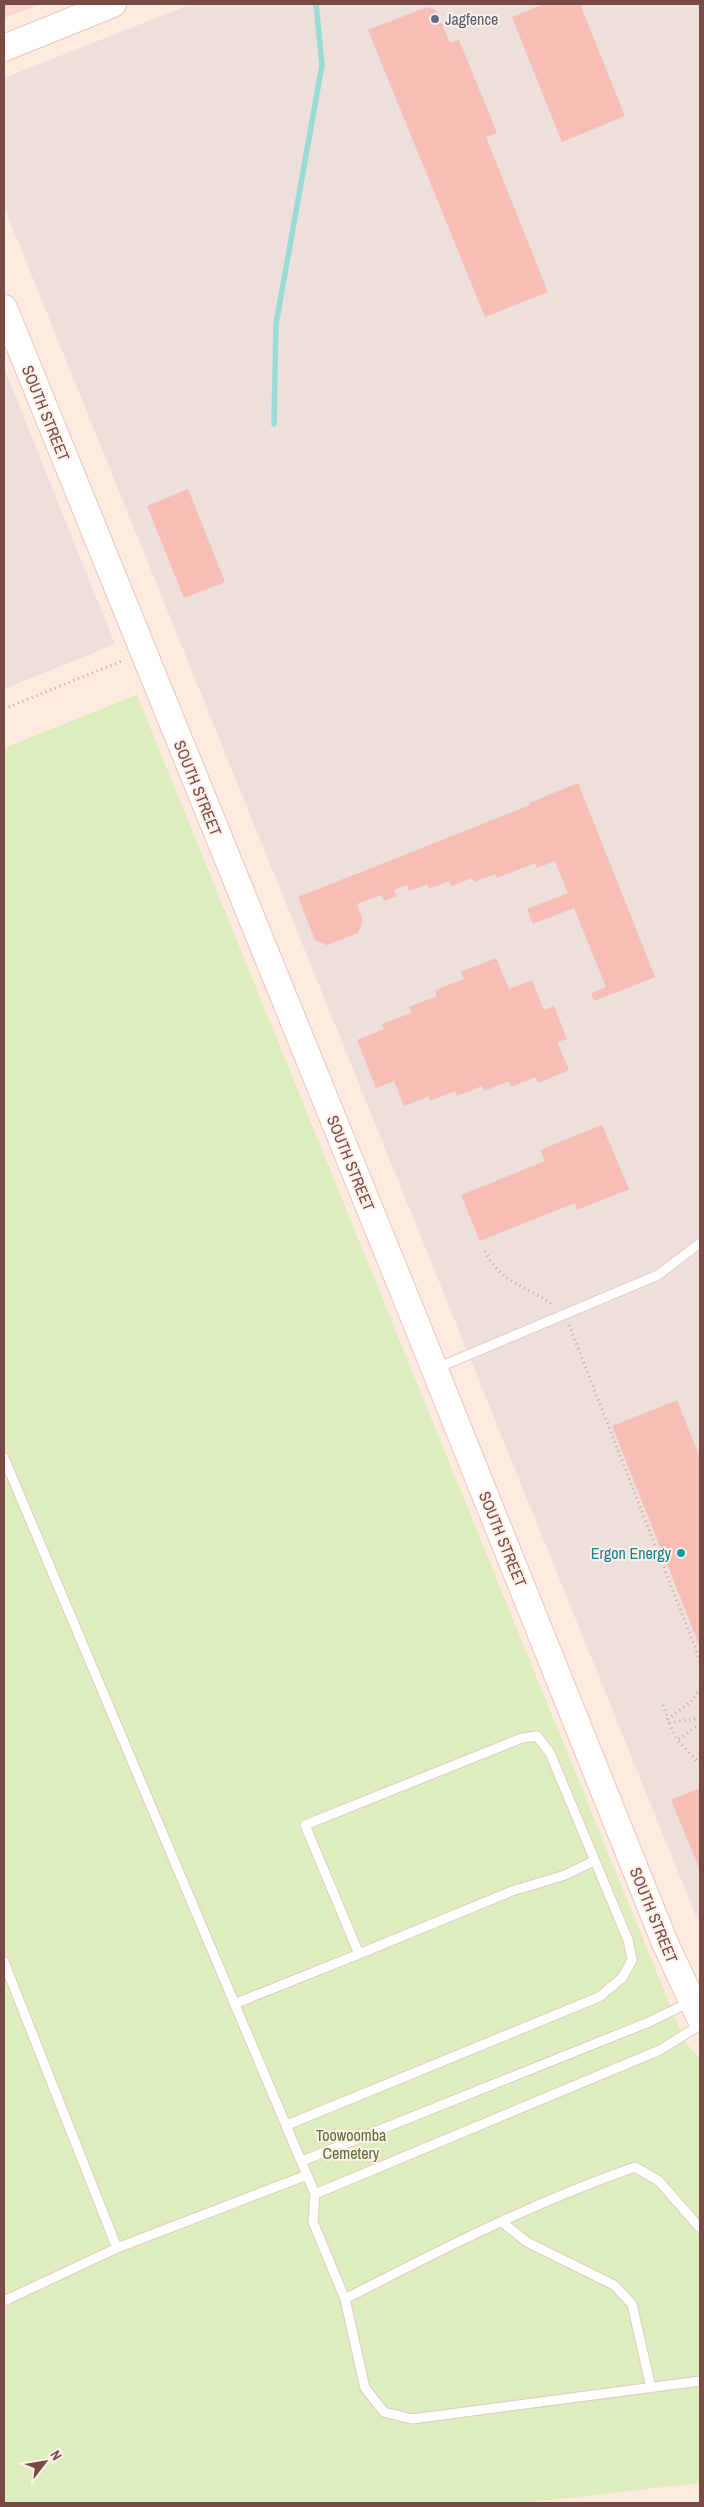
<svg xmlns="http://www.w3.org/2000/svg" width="704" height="2507" font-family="'Archivo Narrow',sans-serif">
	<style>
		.commercial { fill: #ffd5d3 }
		.industrial { fill: #ecdfdc }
		.green { fill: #ddedbd }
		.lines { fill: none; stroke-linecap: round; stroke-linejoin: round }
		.stream { stroke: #98dcd5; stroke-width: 5.5 }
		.building { fill: #f6beb5 }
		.lane-casing { stroke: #e8c9c0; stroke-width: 11 }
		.secondary-casing { stroke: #ebc4ba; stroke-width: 28 }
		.path { stroke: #dba198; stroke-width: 3; stroke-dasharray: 1 4; stroke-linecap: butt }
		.lane { stroke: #fff; stroke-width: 9 }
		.secondary { stroke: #fff; stroke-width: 26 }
		.service-dot { fill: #5c6f8a; stroke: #fff0e8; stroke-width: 2 }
		.culture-dot { fill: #0f9aa8; stroke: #fff0e8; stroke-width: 2 }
		.labels { text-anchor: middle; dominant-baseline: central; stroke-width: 4; stroke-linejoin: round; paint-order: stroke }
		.service-label { font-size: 16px; fill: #4e5e75; stroke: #fff0e8; text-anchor: start }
		.street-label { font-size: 16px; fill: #774a45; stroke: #fff0e8 }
		.culture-label { font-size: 16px; fill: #0d838f; stroke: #fff0e8; text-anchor: end }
		.park-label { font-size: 16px; fill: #587237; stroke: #fff0e8 }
	</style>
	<rect width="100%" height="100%" fill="#feebe0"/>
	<!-- commercial -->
	<path class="commercial" d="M4,4H41L4,18Z"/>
	<!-- industrial -->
	<path class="industrial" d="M191,4H700V1926L4,207V78Z
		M4,368L115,644L4,689Z"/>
	<!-- green -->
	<path class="green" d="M137,695L685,2042L700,2059V2483L522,2503H4V748Z"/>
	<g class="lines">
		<!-- stream -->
		<path class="stream" d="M274,424L276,324L322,65L316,4"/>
	</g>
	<!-- building -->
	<path class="building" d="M545,4H580L625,116L562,142L512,17Z
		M427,7L436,10L450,43L459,40L497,133L486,137L548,292L485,317L368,30Z
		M188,489L225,582L184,598L147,506Z
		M578,783L655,977L594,1001L591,993L606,987L574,908L533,924L527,909L568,893L555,861L537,868L535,863L497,878L495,874L474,882L472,878L452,886L449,881L429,889L427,884L409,891L407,885L394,890L396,896L384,901L381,895L357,904L363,921L358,933L327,945L315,940L298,897L530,805L529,803Z
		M496,958L509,989L532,980L544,1010L554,1006L567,1039L557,1042L569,1070L538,1083L536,1077L511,1087L509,1081L484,1091L482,1086L457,1096L455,1091L430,1101L429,1096L404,1106L394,1081L376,1088L357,1040L384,1029L382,1024L411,1013L409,1007L437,996L435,990L464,979L461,972Z
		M602,1125L629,1189L577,1210L575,1203L480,1241L461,1195L545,1161L540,1150Z
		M677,1400L700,1458V1647L612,1426Z
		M700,1788V1870L671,1800Z"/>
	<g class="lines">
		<!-- lane casing -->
		<g class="lane-casing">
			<path id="lane" d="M437,1368L658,1275L700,1243
				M4,1458L315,2194L313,2222L345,2299L365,2388L384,2412L412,2419L700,2381
				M4,1962L117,2248
				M234,2004L359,1954
				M287,2125L599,1997L622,1978L632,1960L628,1940L550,1753L537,1736L522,1738L305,1825L359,1954L512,1891L565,1875L594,1861
				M302,2161L649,2022L690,2002
				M315,2194L660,2050L700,2025
				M502,2222L527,2242L614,2285L632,2304L651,2388
				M345,2299C440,2250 534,2202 635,2167L659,2181L700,2228
				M4,2301L117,2248L307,2175"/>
		</g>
		<!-- secondary casing -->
		<g class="secondary-casing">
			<path id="secondary" d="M4,48L113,4
				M4,308L412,1313L665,1943L700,2018"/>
		</g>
		<!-- path -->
		<path class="path" d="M4,709L124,660
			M485,1251C503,1286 525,1284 553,1305
			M569,1325L700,1660
			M700,1688L693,1700L668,1719L669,1723L700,1718
			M663,1705L668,1719
			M669,1723L677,1740
			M700,1724L677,1740L700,1764"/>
		<!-- lane -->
		<use href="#lane" class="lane"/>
		<!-- secondary -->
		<use href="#secondary" class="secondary"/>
	</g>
	<!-- markers -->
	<circle class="service-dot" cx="435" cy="19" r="5"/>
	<circle class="culture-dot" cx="681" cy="1553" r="5"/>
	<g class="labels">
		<!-- service labels -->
		<g class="service-label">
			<text x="445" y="19">Jagfence</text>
		</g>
		<!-- street labels -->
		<g class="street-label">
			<text transform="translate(46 413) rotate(68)">SOUTH STREET</text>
			<text transform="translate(198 788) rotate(68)">SOUTH STREET</text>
			<text transform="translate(351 1163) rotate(68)">SOUTH STREET</text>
			<text transform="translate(503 1539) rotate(68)">SOUTH STREET</text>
			<text transform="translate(654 1915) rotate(68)">SOUTH STREET</text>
		</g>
		<!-- culture labels -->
		<g class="culture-label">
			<text x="671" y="1553">Ergon Energy</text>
		</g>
		<!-- park labels -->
		<g class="park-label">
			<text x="351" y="2135">Toowoomba<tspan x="351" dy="18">Cemetery</tspan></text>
		</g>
	</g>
	<!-- border -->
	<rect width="704" height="2507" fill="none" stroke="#774a45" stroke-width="10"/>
	<!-- north arrow -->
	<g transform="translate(45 2462) rotate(59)" stroke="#fff0e8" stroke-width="4" paint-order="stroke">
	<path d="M0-4L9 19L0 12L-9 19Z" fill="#774a45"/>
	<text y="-8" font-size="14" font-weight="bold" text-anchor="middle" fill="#774a45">N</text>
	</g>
</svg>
